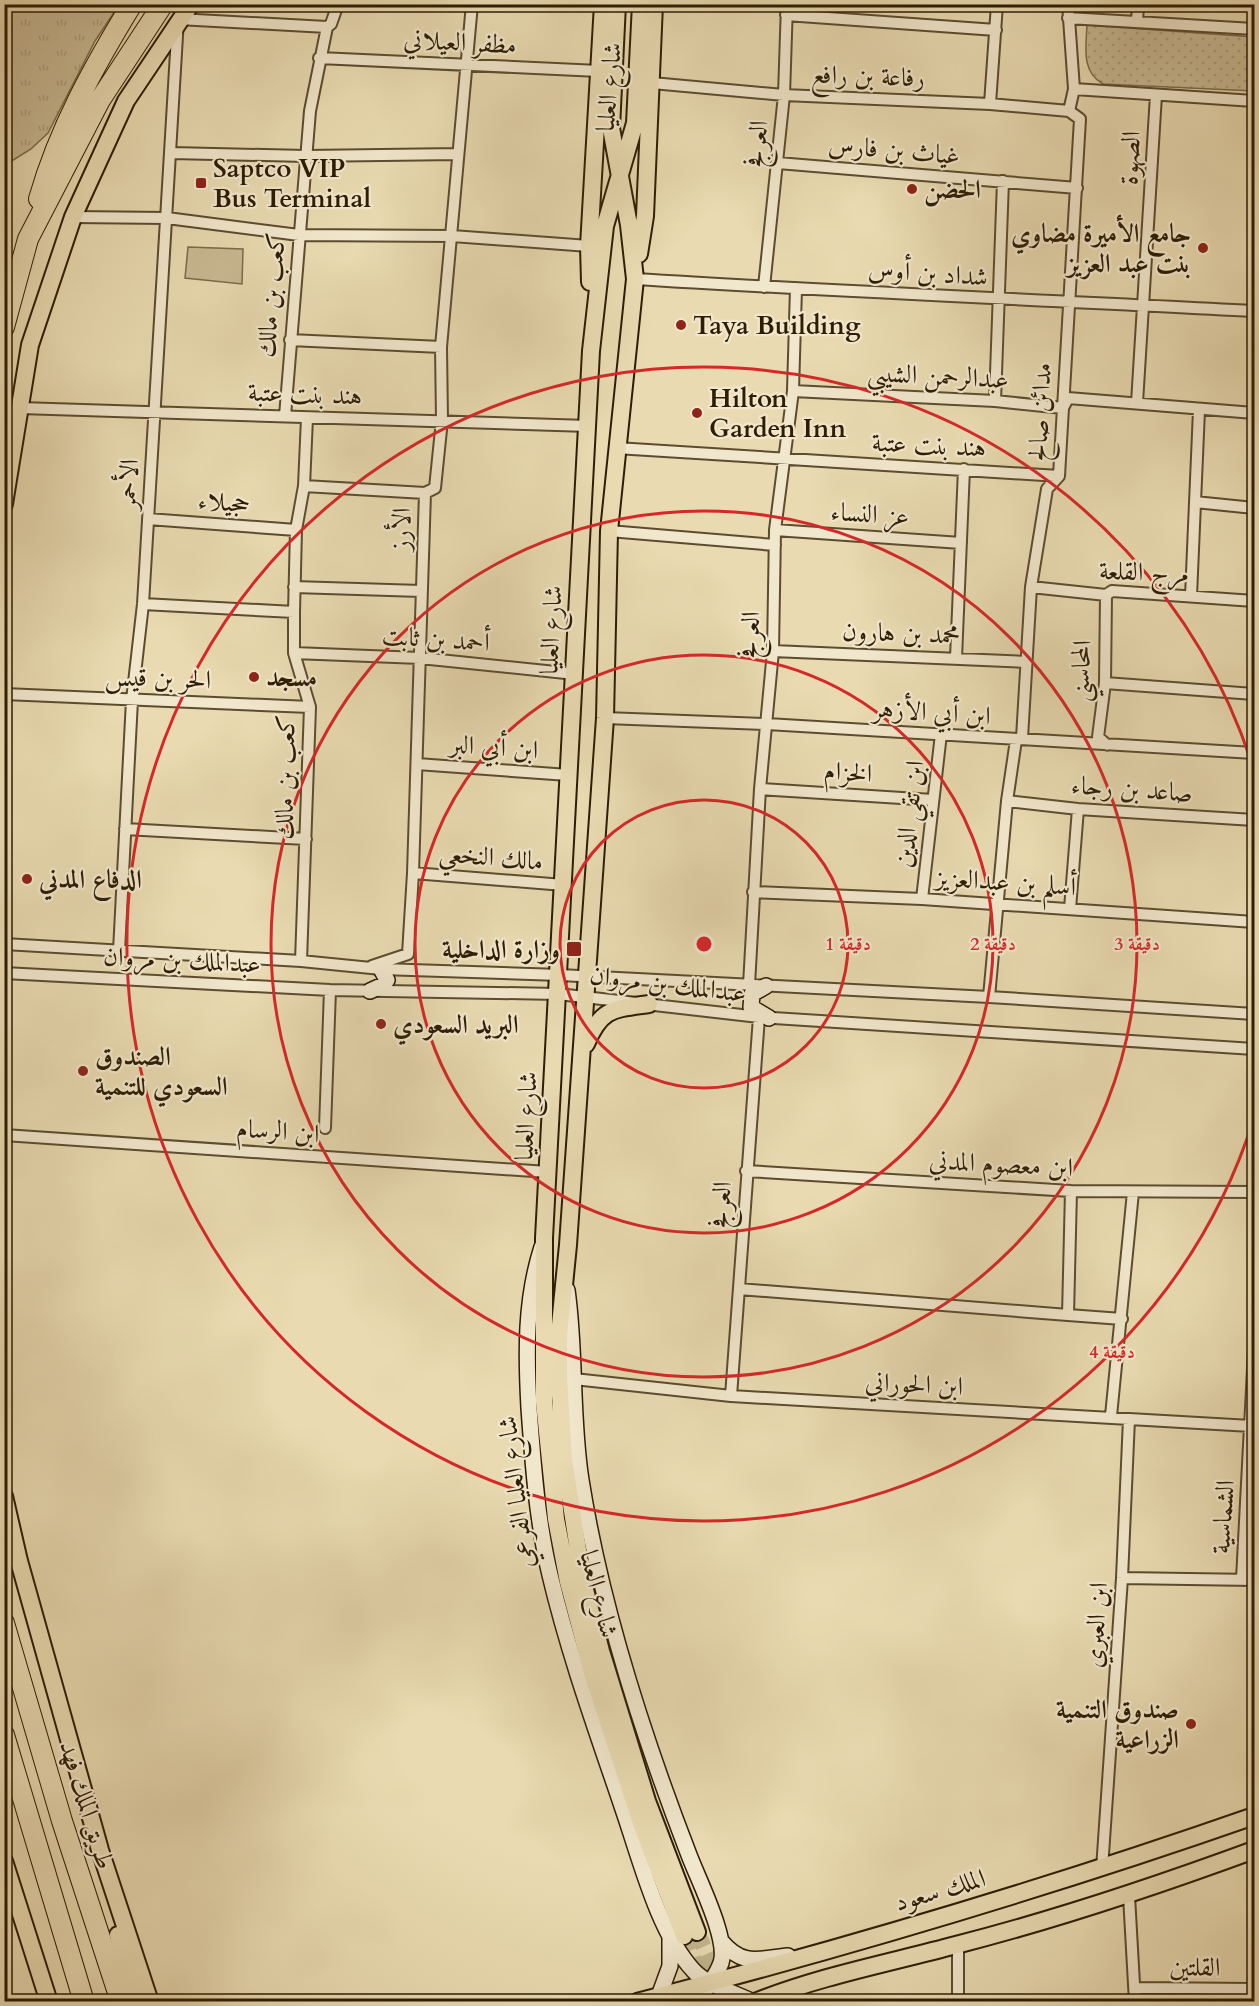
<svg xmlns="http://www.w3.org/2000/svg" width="1259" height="2006" font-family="Cardo,Amiri,serif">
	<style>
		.grass { fill: url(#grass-tufts); stroke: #7b6c4c; stroke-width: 1.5 }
		.garden { fill: url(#garden-dots); stroke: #7b6c4c; stroke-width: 1.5 }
		.pitch { fill: #c9ba94; stroke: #7b6c4c; stroke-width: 1.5 }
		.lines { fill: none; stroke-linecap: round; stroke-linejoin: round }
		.primary-tunnel { stroke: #c3b48e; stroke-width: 16; stroke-dasharray: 16 8; stroke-linecap: butt }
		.street-casing { stroke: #5c4c2f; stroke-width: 14 }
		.secondary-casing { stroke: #2d1d04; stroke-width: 18 }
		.primary-casing { stroke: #2d1d04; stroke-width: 20 }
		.highway-casing { stroke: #2d1d04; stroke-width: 22 }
		.street { stroke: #f1e7cc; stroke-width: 10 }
		.secondary { stroke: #f1e7cc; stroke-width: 15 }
		.primary { stroke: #e9dab1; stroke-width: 16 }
		.highway { stroke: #e9dab1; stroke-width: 20 }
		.ring { fill: none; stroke: #d62828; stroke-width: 3 }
		.poi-dot { fill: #8f2418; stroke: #f1e7cc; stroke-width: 2 }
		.labels { text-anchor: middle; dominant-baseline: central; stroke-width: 4.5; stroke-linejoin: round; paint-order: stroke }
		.street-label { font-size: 26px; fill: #2d1d04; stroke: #f1e7cc }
		.poi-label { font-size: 26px; font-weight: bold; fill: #2d1d04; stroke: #f1e7cc; text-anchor: start }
		.centre { fill: #d62828; stroke: #f1e7cc; stroke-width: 3 }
		.ring-label { font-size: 18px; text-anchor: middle; font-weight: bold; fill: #d62828; stroke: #f1e7cc; stroke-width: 4.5; stroke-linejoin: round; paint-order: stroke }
	</style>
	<defs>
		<pattern id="grass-tufts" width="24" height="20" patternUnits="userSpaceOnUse" patternTransform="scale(1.5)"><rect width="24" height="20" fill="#c9ba94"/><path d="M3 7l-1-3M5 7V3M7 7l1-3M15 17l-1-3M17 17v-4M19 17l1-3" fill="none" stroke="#ad9f7e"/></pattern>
		<pattern id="garden-dots" width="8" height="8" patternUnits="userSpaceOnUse" patternTransform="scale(1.5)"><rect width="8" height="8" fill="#c9ba94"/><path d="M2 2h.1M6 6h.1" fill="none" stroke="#ad9f7e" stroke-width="1.8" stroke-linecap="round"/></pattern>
	</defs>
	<rect width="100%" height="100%" fill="#e9dab1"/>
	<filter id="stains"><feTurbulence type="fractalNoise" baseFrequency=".00333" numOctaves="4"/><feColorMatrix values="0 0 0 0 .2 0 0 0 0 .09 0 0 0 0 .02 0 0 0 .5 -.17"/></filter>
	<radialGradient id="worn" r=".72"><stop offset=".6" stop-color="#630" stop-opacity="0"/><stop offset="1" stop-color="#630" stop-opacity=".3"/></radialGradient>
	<!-- grass -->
	<path class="grass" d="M10,5H119L95,41L48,133L31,149L10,162L5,159V92Z"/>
	<!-- garden -->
	<path class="garden" d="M1087,25L1254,37V91L1103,84C1081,72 1086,47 1087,25Z"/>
	<!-- pitch -->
	<path class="pitch" d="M188,247L243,249L242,284L185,278Z"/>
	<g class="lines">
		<!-- primary-tunnel -->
		<path class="primary-tunnel" d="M697,1932L729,2002
			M684,1936L711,2002"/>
		<!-- street casing -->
		<g class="street-casing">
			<path id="street" d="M1068,4L1074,89L1069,111
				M786,15L996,30
				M1068,18L1254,29
				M1137,22L1138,4
				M319,58L599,71
				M652,83L784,95L990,104L1069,111L1080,119L1059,476L1047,489L1031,587L1022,738
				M1074,89L1254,101
				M990,104L997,4
				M172,153L306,156L458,154
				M778,163L1077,188
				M73,217L167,218L299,235L452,236L589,246
				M635,279C842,292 1048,300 1254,311
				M764,287L784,95L787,4
				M290,340L441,347
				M793,391L995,401L1063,408L1068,398L1254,413
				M995,401L1003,181
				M1137,403L1156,95
				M20,408L589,426
				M285,416L310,111L327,27L331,24L338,4
				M616,448L1059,476
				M304,486L425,493
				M1195,502L1254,508
				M148,519L296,530
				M775,530L961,543
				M609,531L775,545
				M294,587L421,591
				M1031,587L1106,595L1112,591L1254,601
				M1106,595L1105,683L1098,737L1107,745
				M1191,596L1199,410
				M143,604L294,612
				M773,651L1027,662
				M294,653L420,658L575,674
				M956,658L964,469
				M1105,683L1254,694
				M4,694L310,707
				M605,718L767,724L1254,753
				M417,764L568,775
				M760,789L933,800
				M1007,801L1078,809L1254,820
				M125,829L306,839
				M413,873L564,885
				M753,892L922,899L1254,922
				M922,899L941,734
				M1070,909L1078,809
				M4,944L301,961L381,969L560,975L989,997L1254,1014
				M119,951L132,700L143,604L178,19L327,27
				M301,961L310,707L294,653V612L296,530L304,486L307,418
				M372,966L408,954L413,873L425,493L435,488L442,420L441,347L472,4
				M4,973L330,990L558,994L759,1017L1254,1049
				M749,985L760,789L773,651L775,530L793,391L796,288
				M989,997L1007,801L1016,740
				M325,1128L330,990
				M4,1135L548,1172
				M746,1171L1071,1191L1254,1192
				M739,1289L1068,1315L1071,1191
				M1068,1315L1122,1319
				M574,1379L731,1396L1251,1426
				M731,1396L759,1017
				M1111,1416L1133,1192
				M1122,1578L1254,1580
				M1242,1579L1254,1350
				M1102,1869L1122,1578L1129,1419
				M1129,1896L1135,2002
				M958,1945V2002
				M1135,1988L1254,1989"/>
		</g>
		<!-- secondary casing -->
		<g class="secondary-casing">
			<path id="secondary" d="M766,986L752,994L751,1007L769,1018
				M370,991L383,985L387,980L381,969
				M542,1247C525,1300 526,1353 529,1408C533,1464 537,1521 550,1575C569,1655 597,1732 623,1809C640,1858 658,1932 693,1970C706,1985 735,1993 753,2002
				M567,1290C576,1353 571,1417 581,1480C601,1607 643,1736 689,1855C698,1879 729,1940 721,1963C716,1977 705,1990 697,2002
				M670,1939V1966L659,1996L681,2002
				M721,1941C743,1967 758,1959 788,1956"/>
		</g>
		<!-- primary casing -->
		<g class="primary-casing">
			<path id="primary" d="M617,4L611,128L629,225L635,279L609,531L605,718L568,1245L559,1335V1379L564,1459L583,1582L601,1651L647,1801L697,1932
				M641,4L635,123L605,226L591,351L544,1238V1402L556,1519L568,1582L593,1676L642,1826L684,1936
				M639,254L645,216L654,4
				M590,282L589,246L603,4
				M4,504L30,345L73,217L126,101L191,4
				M586,1044C601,1008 613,1009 649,1004
				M4,1496L19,1561L100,1850L150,2002
				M4,1861L49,2002
				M118,1935L134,2002
				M637,2002C845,1948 1051,1887 1254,1816
				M755,2002C820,1976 889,1963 956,1945C1058,1919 1156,1886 1254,1850"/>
		</g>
		<!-- highway casing -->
		<g class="highway-casing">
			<path id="highway" d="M39,199C59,129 94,66 132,4
				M4,327L28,239L100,100L163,4
				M4,1623L62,1821L121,2002
				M4,1735L84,2002"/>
		</g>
		<!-- street -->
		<use href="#street" class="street"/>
		<!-- secondary -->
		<use href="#secondary" class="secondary"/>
		<!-- primary -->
		<use href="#primary" class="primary"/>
		<!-- highway -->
		<use href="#highway" class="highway"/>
	</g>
	<!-- distance rings -->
	<g class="ring">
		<circle cx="704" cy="944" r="144"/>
		<circle cx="704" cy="944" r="289"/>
		<circle cx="704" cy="944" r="433"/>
		<path d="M1254 1118A577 577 0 1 1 1254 770"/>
	</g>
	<!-- markers -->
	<g class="poi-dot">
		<rect x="195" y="177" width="12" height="12" rx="3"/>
		<circle cx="912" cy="189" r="6"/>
		<circle cx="1203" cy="248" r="6"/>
		<circle cx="681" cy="325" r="6"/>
		<circle cx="697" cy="413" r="6"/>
		<circle cx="254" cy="677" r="6"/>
		<circle cx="27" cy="879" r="6"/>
		<rect x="566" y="941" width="16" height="16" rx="3"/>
		<circle cx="381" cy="1024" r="6"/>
		<circle cx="83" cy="1071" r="6"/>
		<circle cx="1191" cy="1724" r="6"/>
	</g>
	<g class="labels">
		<!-- street labels -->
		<g class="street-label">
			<text transform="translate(460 42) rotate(3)">مظفر العيلاني</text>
			<text transform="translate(868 76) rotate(2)">رفاعة بن رافع</text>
			<text transform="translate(609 87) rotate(-85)">شارع العليا</text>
			<text transform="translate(757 144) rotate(-85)">العرفج</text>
			<text transform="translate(894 150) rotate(5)">غياث بن فارس</text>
			<text transform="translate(1130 158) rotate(-87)">الصهوة</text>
			<text transform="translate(928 273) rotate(4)">شداد بن أوس</text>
			<text transform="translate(271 295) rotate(-85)">كعب بن مالك</text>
			<text transform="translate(938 376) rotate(3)">عبدالرحمن الشيبي</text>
			<text transform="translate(305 394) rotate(2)">هند بنت عتبة</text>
			<text transform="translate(1040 412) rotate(-87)">مدائن صالح</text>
			<text transform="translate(929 445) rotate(3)">هند بنت عتبة</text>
			<text transform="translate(128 484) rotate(-86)">الأحمر</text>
			<text transform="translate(224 502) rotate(4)">حجيلاء</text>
			<text transform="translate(870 514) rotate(4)">عز النساء</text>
			<text transform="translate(401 529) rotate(-88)">الأرز</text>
			<text transform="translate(1144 572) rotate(2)">مرج القلعة</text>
			<text transform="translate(551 630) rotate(-87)">شارع العليا</text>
			<text transform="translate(901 633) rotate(2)">محمد بن هارون</text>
			<text transform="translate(750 635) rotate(-88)">العرفج</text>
			<text transform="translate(436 639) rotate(4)">أحمد بن ثابت</text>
			<text transform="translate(1081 671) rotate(-88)">المحاسني</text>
			<text transform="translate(158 678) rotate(2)">الحر بن قيس</text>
			<text transform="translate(932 712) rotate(4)">ابن أبي الأزهر</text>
			<text transform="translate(494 747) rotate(4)">ابن أبي البر</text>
			<text transform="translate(848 772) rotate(4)">الخزام</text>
			<text transform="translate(285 777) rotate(-89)">كعب بن مالك</text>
			<text transform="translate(1132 789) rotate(4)">صاعد بن رجاء</text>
			<text transform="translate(909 814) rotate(-83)">ابن تقي الدين</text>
			<text transform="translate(491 857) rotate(5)">مالك النخعي</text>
			<text transform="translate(1006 882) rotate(4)">أسلم بن عبدالعزيز</text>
			<text transform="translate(182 960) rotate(3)">عبدالملك بن مروان</text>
			<text transform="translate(668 984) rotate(7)">عبدالملك بن مروان</text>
			<text transform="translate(526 1116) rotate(-87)">شارع العليا</text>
			<text transform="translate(278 1131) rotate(4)">ابن الرسام</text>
			<text transform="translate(1001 1164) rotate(3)">ابن معصوم المدني</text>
			<text transform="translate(721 1205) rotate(-87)">العرفج</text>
			<text transform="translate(914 1384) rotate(3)">ابن الحوراني</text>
			<text transform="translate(516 1492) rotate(-97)">شارع العليا الفرعي</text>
			<text transform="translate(1223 1517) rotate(-86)">الشماسية</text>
			<text transform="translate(599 1594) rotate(76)">شارع العليا</text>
			<text transform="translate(1096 1625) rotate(-86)">ابن العبري</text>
			<text transform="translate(87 1805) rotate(73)">طريق الملك فهد</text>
			<text transform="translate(940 1890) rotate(-16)">الملك سعود</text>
			<text transform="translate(1195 1967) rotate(1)">القلتين</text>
		</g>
		<!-- poi labels -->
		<g class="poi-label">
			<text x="213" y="168">Saptco VIP<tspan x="213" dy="30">Bus Terminal</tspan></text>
			<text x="924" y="189">الحضن</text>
			<text x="1191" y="233" text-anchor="end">جامع الأميرة مضاوي<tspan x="1191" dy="30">بنت عبد العزيز</tspan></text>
			<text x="693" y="325">Taya Building</text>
			<text x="709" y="398">Hilton<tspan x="709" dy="30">Garden Inn</tspan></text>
			<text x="266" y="677">مسجد</text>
			<text x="39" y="879">الدفاع المدني</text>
			<text x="560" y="949" text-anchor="end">وزارة الداخلية</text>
			<text x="393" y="1024">البريد السعودي</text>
			<text x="95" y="1056">الصندوق<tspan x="95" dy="30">السعودي للتنمية</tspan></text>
			<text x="1179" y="1709" text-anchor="end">صندوق التنمية<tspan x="1179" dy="30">الزراعية</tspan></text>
		</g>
	</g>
	<circle cx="704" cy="944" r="9" class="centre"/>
	<g class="ring-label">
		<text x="848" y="950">1 دقيقة</text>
		<text x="993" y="950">2 دقيقة</text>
		<text x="1137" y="950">3 دقيقة</text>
		<text x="1112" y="1358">4 دقيقة</text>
	</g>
	<!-- margin -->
	<rect width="1259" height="2006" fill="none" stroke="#e9dab1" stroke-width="24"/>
	<rect x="6" y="6" width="1247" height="1994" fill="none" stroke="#2d1d04" stroke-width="3"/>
	<rect x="12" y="12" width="1235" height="1982" fill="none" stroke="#2d1d04" stroke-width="1.5"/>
	<rect width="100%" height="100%" filter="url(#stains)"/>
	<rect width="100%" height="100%" fill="url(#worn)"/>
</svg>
